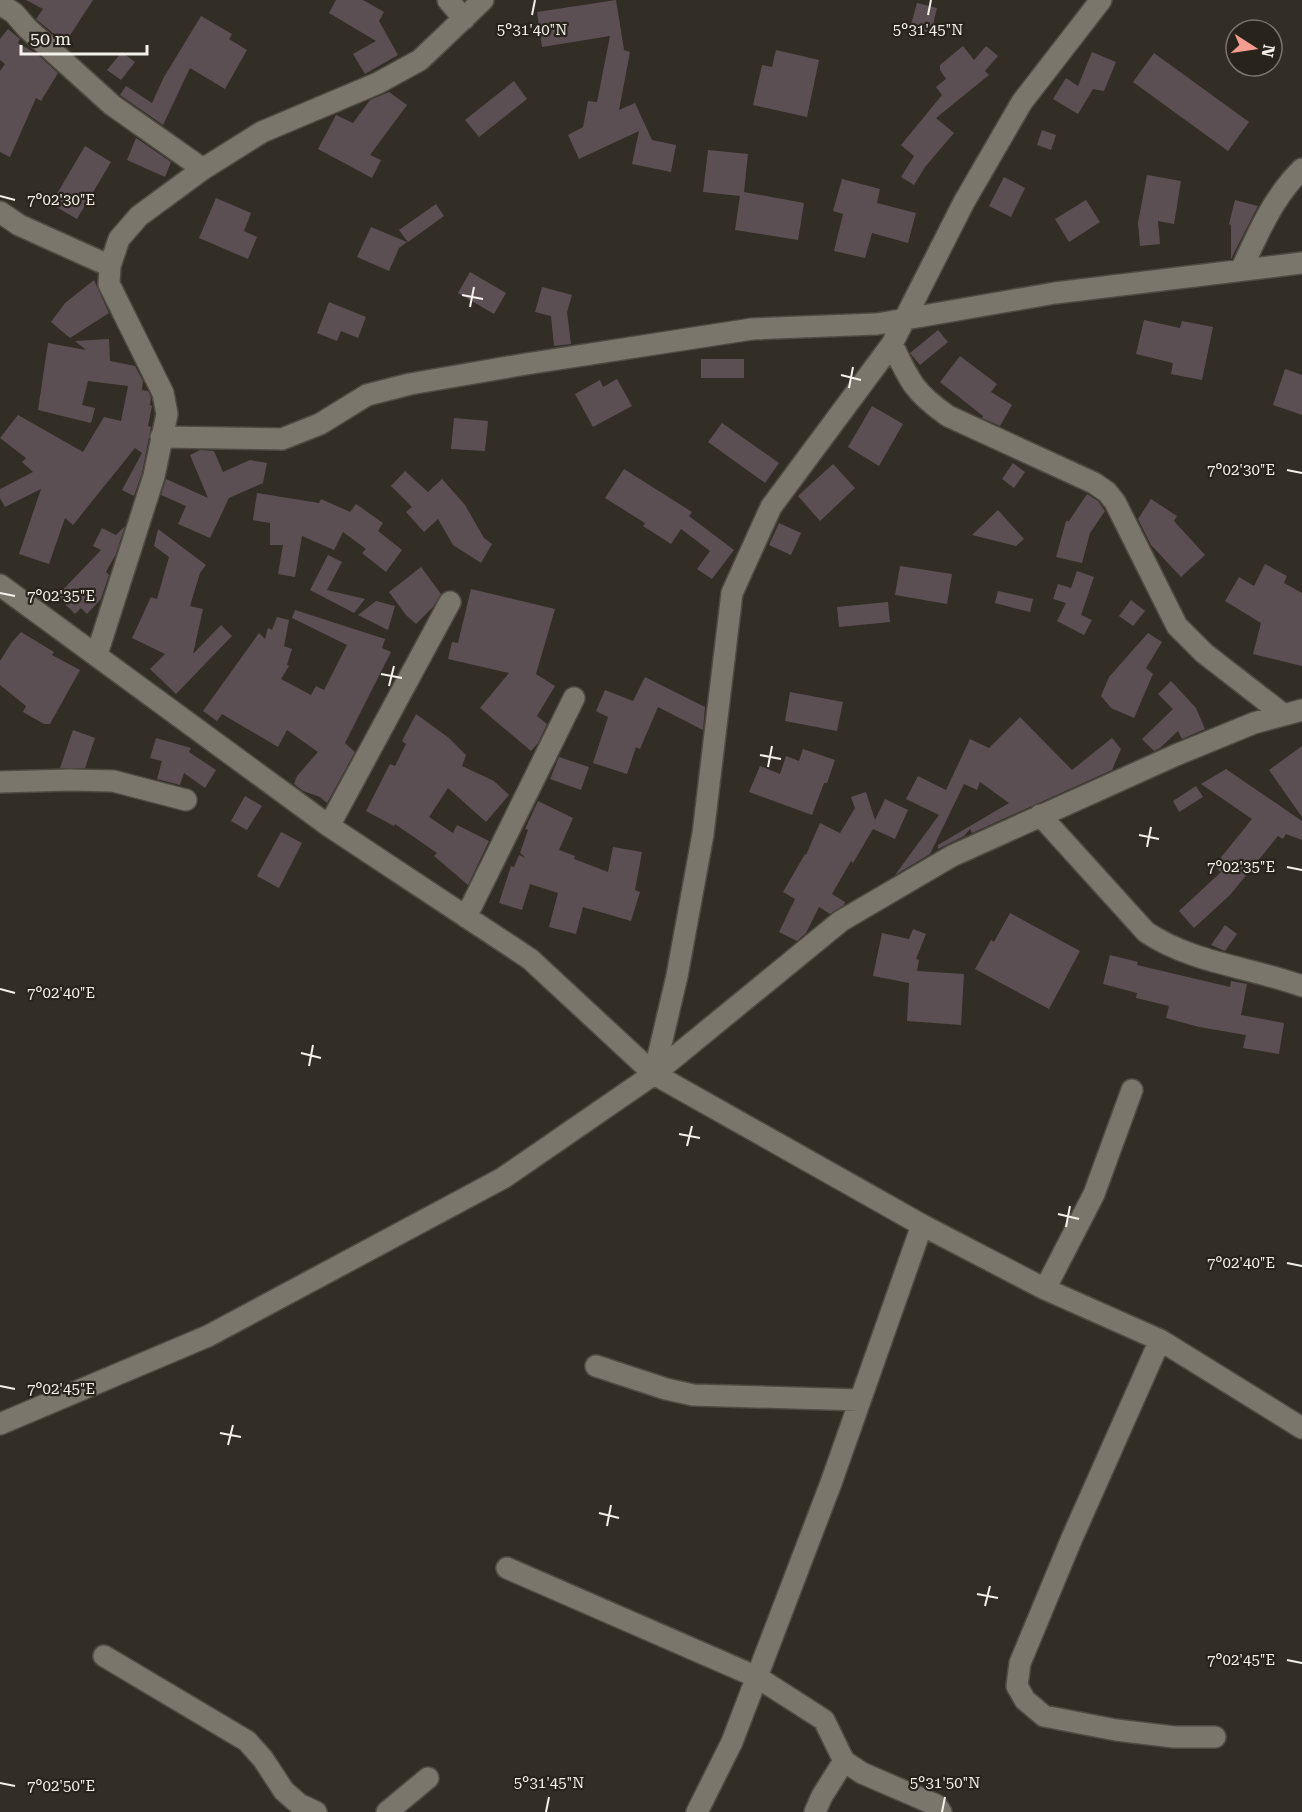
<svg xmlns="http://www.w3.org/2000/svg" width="1302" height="1812" font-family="'Roboto Serif',serif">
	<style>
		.building { fill: #5b4f54 }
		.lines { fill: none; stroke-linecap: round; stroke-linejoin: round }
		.minor-casing { stroke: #4e4b43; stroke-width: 24 }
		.minor { stroke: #7b766c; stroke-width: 21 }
		.ticks { fill: none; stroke: #f4f1eb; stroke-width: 2 }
		.ticks-label { font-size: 15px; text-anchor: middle; fill: #f4f1eb; stroke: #28241b; stroke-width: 4.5; stroke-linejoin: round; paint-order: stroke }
	</style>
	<rect width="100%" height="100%" fill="#322e25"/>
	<!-- building -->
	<path class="building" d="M26,0H93L65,43L36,19L43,9Z
		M336,0H363L384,12L379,21L398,55L365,74L353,54L376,41L329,13Z
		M616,0L624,50L630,52L619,110L635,103L652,140L676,145L671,172L632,164L639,131L579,159L568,135L583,127L588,101L597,102L610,36L542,47L537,12Z
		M917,3L937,8L931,33L910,28Z
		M201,16L232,34L229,39L247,50L225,89L190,68L163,125L120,95L126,86L152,103L164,77Z
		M8,29L20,39L18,43L37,54L58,73L41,101L36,98L10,157L0,152V71L5,64L0,60V39Z
		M963,46L974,60L986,46L998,56L985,71L989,75L936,118L954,133L925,167L914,185L901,177L914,156L901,145L942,95L936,87L946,79L940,70V65Z
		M776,50L819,60L807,117L753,105L762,65L772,67Z
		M122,52L135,62L121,80L107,70Z
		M1092,52L1116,62L1104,91L1093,89L1078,114L1053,99L1066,78L1078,86Z
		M1154,53L1249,122L1228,151L1133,82Z
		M514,81L527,99L479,137L465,120Z
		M389,92L407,105L370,155L381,160L372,178L318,149L336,115L353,123L370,100Z
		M1042,130L1056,135L1051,150L1037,145Z
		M136,138L171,162L165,177L127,160Z
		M85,146L111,162L77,219L51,204Z
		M708,150L748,154L744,192L804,203L798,240L735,230L740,196L703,192Z
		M1147,175L1181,181L1174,224L1158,221L1160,244L1140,246L1138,223Z
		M1004,177L1025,188L1011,217L989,206Z
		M842,179L880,189L877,203L916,213L908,243L872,233L865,258L834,251L843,214L833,211Z
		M216,198L251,213L244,231L257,237L248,259L199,238Z
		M1086,200L1100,222L1069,242L1055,219Z
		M1235,200L1258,206L1231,259V225L1229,224Z
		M436,204L444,216L408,242L399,230Z
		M371,227L407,242L399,248L389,271L357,257Z
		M470,272L506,293L494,314L458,293Z
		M94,280L109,313L70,338L51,322L65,303Z
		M542,287L572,295L567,312L571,344L554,346L551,316L535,312Z
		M329,302L366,317L358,338L341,331L337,341L317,333Z
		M1144,320L1180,328L1182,321L1213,327L1202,380L1171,374L1173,363L1136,354Z
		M938,330L948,342L920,365L910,353Z
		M109,339L110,361L135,366L143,381L142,390L148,391L151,397L150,405L152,406L148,426L151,427L142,473L134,496L122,490L142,453L135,448L73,525L65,518L49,564L19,554L41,489L5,507L0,498V489L33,472L22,462L26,458L0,438L18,415L83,452L104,417L121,421L128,386L88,381L82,405L95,408L91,423L38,410L48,343L86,350L75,341Z
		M960,356L997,384L991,392L1012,405L1000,426L982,418L983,416L940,382Z
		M701,359H744V378H701Z
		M1285,369L1302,375V415L1273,405Z
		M617,379L632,406L593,427L575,394L600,380L603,387Z
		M872,406L903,424L879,466L848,447Z
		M454,418L488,421L485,451L451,449Z
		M722,423L779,463L765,483L708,442Z
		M200,450L214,451L223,472L250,460L267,463L263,483L229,498L210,538L178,524L186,506L161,495L166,479L208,498L190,455Z
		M1013,463L1025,472L1014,488L1002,479Z
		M833,464L855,488L820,521L798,496Z
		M624,469L692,512L689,516L734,550L712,579L697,569L710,551L681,529L671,544L643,526L645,523L605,498Z
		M405,471L428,492L442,479L465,505L484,538L492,544L481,563L453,545L438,519L424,532L406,512L412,507L391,486Z
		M257,493L319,503L321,499L350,512L356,504L383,523L378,531L402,550L386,572L362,553L366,549L343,532L334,550L302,536L295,577L278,574L283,545H270V523L253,520Z
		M1087,494L1098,501L1105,511L1090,533L1082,563L1056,557L1066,521H1069Z
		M1151,499L1177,516L1174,521L1205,555L1181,577L1151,545L1138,519Z
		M998,510L1024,539L1016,546L972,535Z
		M779,523L801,533L791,555L769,545Z
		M125,526L116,554L106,572L109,575L101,599L87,614L81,608L75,614L57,596L101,550L93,546L102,528L116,535Z
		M158,529L206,565L200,573L190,606L203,609L193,654L221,625L232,636L176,694L150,669L165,654L132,638L151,597L157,599L169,557L154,546Z
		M328,555L342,562L327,590L365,599L354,613L310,590Z
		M1265,564L1287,576L1284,583L1302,593V666L1253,654L1261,623L1225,601L1239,577L1254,586Z
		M900,566L952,574L947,604L895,595Z
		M421,567L441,594L433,607L416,624L406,615L389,592Z
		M1077,571L1094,577L1081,615L1092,620L1084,635L1057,621L1066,603L1053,599L1058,584L1071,588Z
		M471,589L555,609L536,674L555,686L537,716L547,724L538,743L531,751L480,708L509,673L448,659L452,642L458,643Z
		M998,591L1033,599L1030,612L995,603Z
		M1131,600L1145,611L1133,626L1119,616Z
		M376,601L395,606L388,630L358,615Z
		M888,602L890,622L839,627L837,607Z
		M295,610L385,639L382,648L391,652L345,743L355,752L327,803L320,797L303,791L294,784L297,776L318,752L287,730L278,747L222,714L217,721L203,711L259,633L265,639L268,628L272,630L277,617L289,620L284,646L292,649L287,665L289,666L281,679L311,695L316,686L324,690L347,645L292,618Z
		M21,632L54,652L52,655L80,670L50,724H44L23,712L26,706L0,685V661L12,642Z
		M1148,633L1162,642L1146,668L1153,674L1134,718L1111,708L1101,696L1109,677Z
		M645,677L705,707L703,730L658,707L640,749L636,747L627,774L593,763L608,717L596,711L605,690L633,701Z
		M1171,681L1196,708L1205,729L1182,739L1178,731L1160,748L1154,751L1142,739L1173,709L1158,694Z
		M790,692L843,702L837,731L785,721Z
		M416,714L449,738L466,755L462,766L494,781L509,795L486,822L448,788L429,817L453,833L457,825L489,841L468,885L434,856L437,853L395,824L394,826L366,811L390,764L395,766L406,744L402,741Z
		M1020,717L1072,770L1112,738L1121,749L1112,770L972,833L970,829L964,836L938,849V845L1009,803L980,782L977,790L964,784L930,854L895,875L939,815L906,799L918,776L946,790L970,739L989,748Z
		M73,730L95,738L85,768H60Z
		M156,738L191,748L189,752L216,770L205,788L184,773L180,785L157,779L162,761L150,758Z
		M1302,746V817L1269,770Z
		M803,749L835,760L827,783H824L812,815L749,792L760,766L780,774L786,756L799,761Z
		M559,757L589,767L581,790L550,779Z
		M1226,769L1302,821V840L1286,834L1283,839L1278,836L1230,895L1194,928L1179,911L1221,872L1214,866L1252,819L1201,784Z
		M1196,786L1203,797L1179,812L1173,801Z
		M866,792L875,820L885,799L908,810L895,839L873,829L853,863L851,861L832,894L845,902L844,905L830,914L819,907L806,933L797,941L779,932L795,899L783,892L805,854L806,855L820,823L840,833L855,808L851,797Z
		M245,796L262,806L247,830L231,821Z
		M538,801L573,818L559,850L575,856L574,859L608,872L613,847L642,852L635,890L640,892L631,921L583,907L576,934L549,927L558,893L530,884L522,910L499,903L511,866L514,867L519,855L526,858L520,853L528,830L525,829Z
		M281,832L302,843L279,888L257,876Z
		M1010,913L1080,951L1049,1009L975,969L991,940L994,942Z
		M1225,925L1237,934L1225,951L1211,945Z
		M913,929L926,934L916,959L919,960L917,971L964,974L961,1025L907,1021L909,983L873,976L882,933L909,939Z
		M1110,955L1138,962L1137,965L1230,987L1231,981L1247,984L1241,1015L1284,1023L1279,1054L1243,1048L1246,1035L1199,1027L1166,1018L1169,1006L1136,998L1137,993L1103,984Z"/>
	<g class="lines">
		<!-- minor casing -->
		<g class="minor-casing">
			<path id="minor" d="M448,0L464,19
				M0,4L14,13L27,28L112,105L203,169
				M0,212L19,225L110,266
				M1241,270C1258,234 1273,197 1302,169
				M892,344C910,382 914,392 948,416L1094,483L1107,492L1115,502L1177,626L1204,653L1284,715
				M161,437L282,439L320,424L367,395L410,384L526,364L752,329L877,324L1055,293L1302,263
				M0,585L329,826L530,959L654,1074L922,1225L1045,1289L1160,1340L1302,1428
				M97,654L154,476L167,414L163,393L109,284L110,266L119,239L139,216L203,169L262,132L378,83L420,60L483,0
				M0,782L70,780L113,781L186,800
				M1040,815L1146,932C1192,963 1250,967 1302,986
				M329,826L450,602
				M466,917L574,698
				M654,1074L677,976L703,834L732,593L771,507L892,344L964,202L1022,102L1101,0
				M1045,1289L1094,1194L1132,1090
				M1160,1340L1072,1538L1020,1663L1017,1686L1025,1700L1044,1716L1116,1730L1174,1737H1215
				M596,1366L666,1389L693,1395L860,1400
				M0,1424L208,1336L503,1178L654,1074L841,921L952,856L1176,755L1254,723L1302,710
				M507,1568L757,1677L824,1720L844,1761L862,1773L936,1805L941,1812
				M104,1656L247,1741L263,1759L284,1791L299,1804L316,1812
				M387,1812L428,1778
				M697,1812L732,1742L831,1483L922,1225
				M815,1812L822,1796L844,1761"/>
		</g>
		<!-- minor -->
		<use href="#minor" class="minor"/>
	</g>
	<!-- ticks -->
	<path class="ticks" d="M532,15L535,0M928,15L931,0M0,196L15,200M462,295L483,299M470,307L474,287M841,375L861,380M849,388L853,367M1287,470L1302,473M0,593L15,596M381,674L402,678M389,686L394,666M760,755L781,759M768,767L772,746M1139,835L1159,839M1147,847L1151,827M1287,867L1302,870M0,989L15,993M301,1053L321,1058M309,1066L313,1045M679,1134L700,1138M687,1146L692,1126M1058,1214L1079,1219M1066,1227L1070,1206M1287,1263L1302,1266M0,1386L15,1389M220,1433L241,1437M228,1445L233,1425M599,1513L619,1518M607,1526L611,1505M977,1594L998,1598M985,1606L990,1586M1287,1660L1302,1663M0,1783L15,1786M546,1812L549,1797M942,1812L945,1797"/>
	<g class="ticks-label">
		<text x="532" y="35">5°31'40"N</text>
		<text x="928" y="35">5°31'45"N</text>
		<text x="61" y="205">7°02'30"E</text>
		<text x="1241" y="475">7°02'30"E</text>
		<text x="61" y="601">7°02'35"E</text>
		<text x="1241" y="872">7°02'35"E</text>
		<text x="61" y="998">7°02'40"E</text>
		<text x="1241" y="1268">7°02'40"E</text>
		<text x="61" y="1394">7°02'45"E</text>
		<text x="1241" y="1665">7°02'45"E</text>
		<text x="549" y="1788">5°31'45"N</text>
		<text x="945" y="1788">5°31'50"N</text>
		<text x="61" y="1791">7°02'50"E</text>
	</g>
	<!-- north arrow -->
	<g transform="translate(1254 48) rotate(102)"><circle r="28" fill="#28241b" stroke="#7a766e" stroke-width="1.5"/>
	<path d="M0-4.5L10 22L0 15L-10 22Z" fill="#f59c90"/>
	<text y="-9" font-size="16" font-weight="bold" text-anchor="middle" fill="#f4f1eb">N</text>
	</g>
	<!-- scale -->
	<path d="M21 45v9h126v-9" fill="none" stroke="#f4f1eb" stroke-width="3"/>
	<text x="30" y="45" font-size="18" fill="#f4f1eb" stroke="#28241b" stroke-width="4.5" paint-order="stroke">50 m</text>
</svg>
